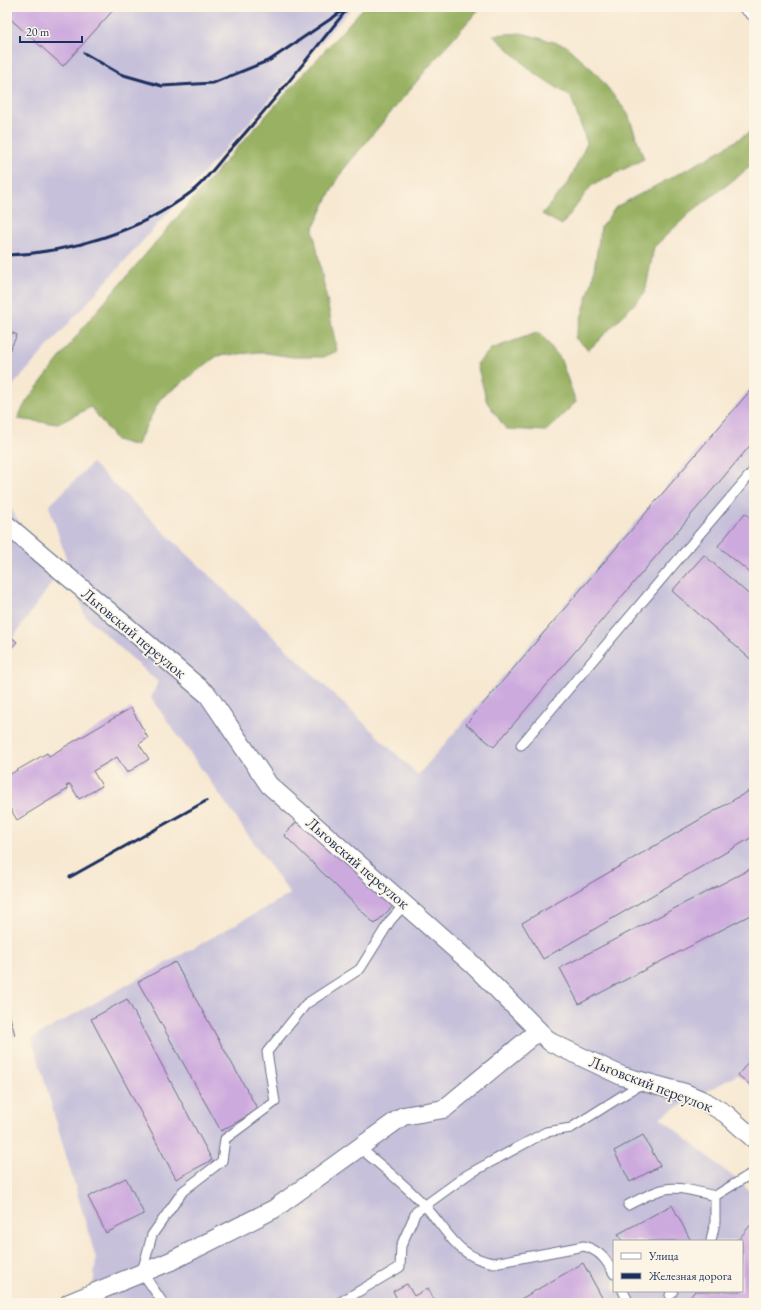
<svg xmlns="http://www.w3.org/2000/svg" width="761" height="1310" font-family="'EB Garamond',serif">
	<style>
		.industrial { fill: #c6c0da; fill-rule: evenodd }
		.forest { fill: #98b162; stroke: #5a7060 }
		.building { fill: #cdaade }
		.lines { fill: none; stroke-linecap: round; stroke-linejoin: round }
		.lane-casing { stroke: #687086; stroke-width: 11 }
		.street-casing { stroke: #687086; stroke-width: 20 }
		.lane { stroke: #fff; stroke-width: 9 }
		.street { stroke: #fff; stroke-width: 18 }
		.rail { stroke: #1b2f5e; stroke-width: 3 }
		.labels { text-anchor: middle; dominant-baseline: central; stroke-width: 3.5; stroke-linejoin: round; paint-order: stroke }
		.street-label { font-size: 16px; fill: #1b2f5e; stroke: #fcf5e5 }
	</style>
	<rect width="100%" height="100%" fill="#fcf5e5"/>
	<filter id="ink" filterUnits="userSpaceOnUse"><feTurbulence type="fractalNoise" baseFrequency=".025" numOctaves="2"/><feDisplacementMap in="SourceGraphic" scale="8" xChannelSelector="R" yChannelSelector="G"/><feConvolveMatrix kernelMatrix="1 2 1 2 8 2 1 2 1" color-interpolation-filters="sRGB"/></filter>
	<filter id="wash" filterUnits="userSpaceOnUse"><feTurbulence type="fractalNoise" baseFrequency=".012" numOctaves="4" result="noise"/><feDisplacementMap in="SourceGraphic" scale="16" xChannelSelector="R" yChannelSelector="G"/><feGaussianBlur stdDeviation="0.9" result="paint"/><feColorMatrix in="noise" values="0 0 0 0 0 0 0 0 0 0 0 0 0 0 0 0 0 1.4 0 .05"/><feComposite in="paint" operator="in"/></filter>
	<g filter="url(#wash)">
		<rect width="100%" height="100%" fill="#f7e8d1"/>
		<!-- industrial -->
		<path class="industrial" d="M7,7H353L7,392Z
			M754,384V1088L737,1075L660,1117L754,1194V1303H91L96,1259L32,1038L290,894L151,698L158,682L85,616L49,506L92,463L418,775ZM614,1241H742V1291H614Z
			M7,502L54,580L7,646Z"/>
		<!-- forest -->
		<path class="forest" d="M364,7H481L447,45L343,170L327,199L313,229L337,351L324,357H292L260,352L217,356L160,399L136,446L116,440L91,407L58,424L17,419L26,402L85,325L228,158Z
			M521,33L565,45L596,73L628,114L644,159L591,186L562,225L542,214L569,182L587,143L571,97L533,72L493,35Z
			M750,132L754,134V162L740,175L691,212L654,247L645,293L589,350L575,338L592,282L601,227L616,207L708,158Z
			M539,332L560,358L576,402L546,431L506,429L487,402L477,364L491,349Z"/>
		<g id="blocks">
			<!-- building -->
			<path class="building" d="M7,7H116L63,66L7,16Z
				M7,330L17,335L7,356Z
				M754,386V441L494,747L466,724Z
				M745,513L754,520V576L718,546Z
				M704,555L754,599V662L672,591Z
				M7,633L17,642L7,653Z
				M131,708L148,738L139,744L149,759L127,773L117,757L93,771L102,786L79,799L70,784L66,786L68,789L17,820L7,803V776L47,753L49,756Z
				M754,788V836L543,959L522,923Z
				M310,808L402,897L375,924L284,835Z
				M754,867V913L579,1004L560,968Z
				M175,962L258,1110L221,1131L138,982Z
				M127,999L212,1160L176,1179L91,1019Z
				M7,1006L15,1035L7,1037Z
				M754,1055V1088L738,1075Z
				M643,1135L660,1166L630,1182L614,1151Z
				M126,1178L144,1214L106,1233L88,1197Z
				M672,1205L691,1241H622L618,1234Z
				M754,1221V1303H685L695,1291H742V1241H737Z
				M583,1263L605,1303H514Z
				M407,1284L414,1296L428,1288L436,1303H399L393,1291Z"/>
		</g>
	</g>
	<g filter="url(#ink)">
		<use href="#blocks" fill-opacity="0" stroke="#687086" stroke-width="1"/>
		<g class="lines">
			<!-- lane casing -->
			<g class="lane-casing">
				<path id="lane" d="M742,7L754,17
					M521,745L754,470
					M359,1147C381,1166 406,1185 425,1206C449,1232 456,1257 494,1263L584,1246C600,1251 606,1259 614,1274
					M715,1196L754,1172
					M628,1205C669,1184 670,1185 715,1196V1222L711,1241
					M623,1291L629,1303
					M670,1295L673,1291
					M163,1303L142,1272L152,1235L183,1191L222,1161L225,1139L275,1102L267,1052L306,1004L360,969L390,921L405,904
					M339,1303L400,1267L401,1246L416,1212L467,1175L546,1132L571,1128L644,1082"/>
			</g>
			<!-- street casing -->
			<g class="street-casing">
				<path id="street" d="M7,525L208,695L269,785L472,964L550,1042L622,1076L685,1093L706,1102L726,1114L754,1139
					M69,1303L171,1261L274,1209L403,1116L444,1109L538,1031"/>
			</g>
			<!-- lane -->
			<use href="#lane" class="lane"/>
			<!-- street -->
			<use href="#street" class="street"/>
			<!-- rail -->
			<path class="rail" d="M84,53L120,74L162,86L213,83L270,60L341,12
				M7,255C70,253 140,231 190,193C204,183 216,166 227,153C270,107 309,56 349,7
				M70,877L206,801"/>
		</g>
	</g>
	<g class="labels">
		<!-- street labels -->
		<g class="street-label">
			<text transform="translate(134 633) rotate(40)">Льговский переулок</text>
			<text transform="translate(358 863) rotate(41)">Льговский переулок</text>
			<text transform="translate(651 1084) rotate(21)">Льговский переулок</text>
		</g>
	</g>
	<!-- margin -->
	<rect width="761" height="1310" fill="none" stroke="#fcf5e5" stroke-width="24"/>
	<!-- legend -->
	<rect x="613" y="1240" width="130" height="52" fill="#fcf5e5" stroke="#a2a6af"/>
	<rect x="621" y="1253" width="20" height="6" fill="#ffffff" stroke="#a2a6af"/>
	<text x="649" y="1260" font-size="12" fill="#1b2f5e">Улица</text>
	<rect x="621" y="1273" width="20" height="6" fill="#1b2f5e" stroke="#a2a6af"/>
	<text x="649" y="1280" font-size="12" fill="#1b2f5e">Железная дорога</text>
	<!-- scale -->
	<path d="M20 36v6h62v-6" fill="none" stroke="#1b2f5e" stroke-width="2"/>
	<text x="26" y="36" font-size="12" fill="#1b2f5e" stroke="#fcf5e5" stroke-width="3" paint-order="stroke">20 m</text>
</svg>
